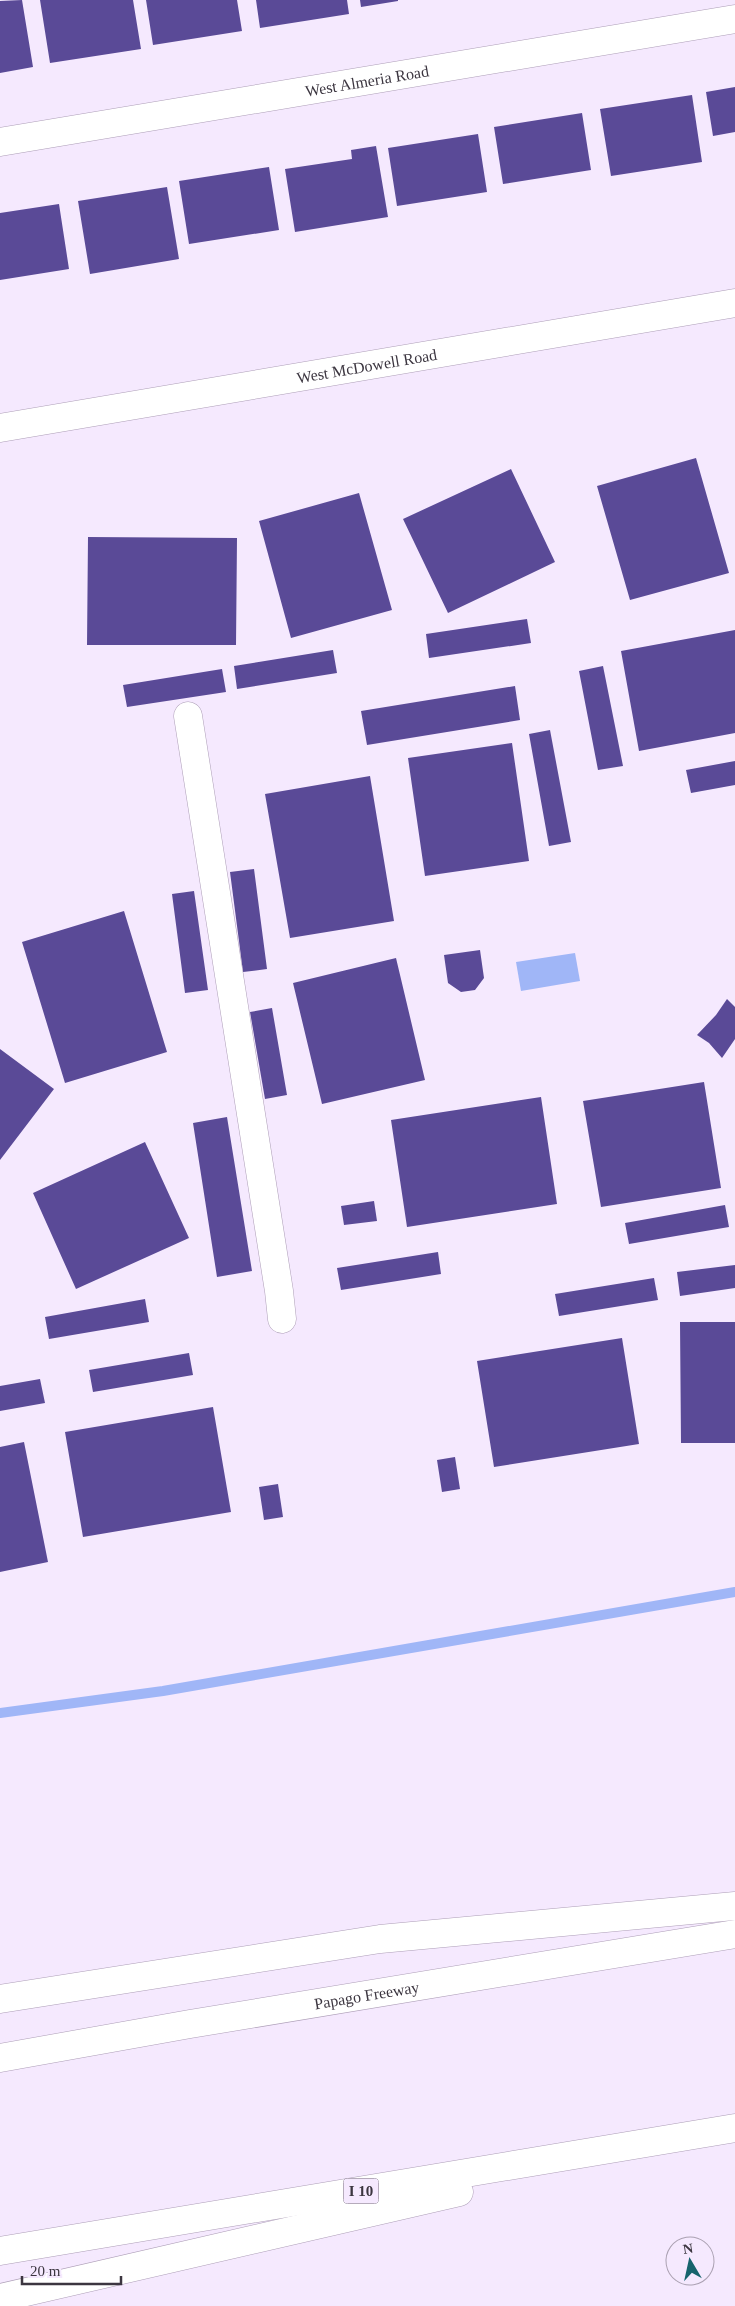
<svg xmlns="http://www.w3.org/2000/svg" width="735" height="2306" font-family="'Times New Roman',serif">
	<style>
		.water { fill: #a0b6f7 }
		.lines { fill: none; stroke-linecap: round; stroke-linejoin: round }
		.stream { stroke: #a0b6f7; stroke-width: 10 }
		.building { fill: #5a4a97 }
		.minor-casing { stroke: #ad9eb7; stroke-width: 29 }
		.major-casing { stroke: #ad9eb7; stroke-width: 29 }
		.highway-casing { stroke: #ad9eb7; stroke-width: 29 }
		.minor { stroke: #fff; stroke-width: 28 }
		.major { stroke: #fff; stroke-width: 28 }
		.highway { stroke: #fff; stroke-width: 28 }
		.labels { text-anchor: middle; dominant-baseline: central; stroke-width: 5; stroke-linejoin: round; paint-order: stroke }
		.shield { fill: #f5e9fe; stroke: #746c79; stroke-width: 1 }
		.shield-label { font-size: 15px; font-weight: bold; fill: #3c3640 }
		.street-label { font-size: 16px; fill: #3c3640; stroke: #f5e9fe }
	</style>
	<rect width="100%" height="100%" fill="#f5e9fe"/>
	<!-- water -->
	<path class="water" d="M575,953L580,981L521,991L516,962Z"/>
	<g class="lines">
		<!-- stream -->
		<path class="stream" d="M0,1713L163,1691L735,1592"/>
	</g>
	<!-- building -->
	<path class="building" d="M22,0L33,67L0,73V1Z
		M40,0H133L141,49L50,63Z
		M146,0H237L242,31L153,45Z
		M256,0H347L349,14L260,28Z
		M360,0H398V1L361,7Z
		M735,87V132L713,136L706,92Z
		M692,95L702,162L611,176L600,109Z
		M582,113L591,170L503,184L494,127Z
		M478,134L487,192L397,206L388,148Z
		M376,146L388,217L295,232L285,169L352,159L351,150Z
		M269,167L279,230L189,244L179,181Z
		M167,187L179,259L90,274L78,201Z
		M59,204L69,269L0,280V213Z
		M696,458L729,573L630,600L597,486Z
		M511,469L555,562L448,613L403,519Z
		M359,493L392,610L291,638L259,521Z
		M88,537L237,538L236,645H87Z
		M527,619L531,643L429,658L426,634Z
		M735,630V733L639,751L621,651Z
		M333,650L337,673L237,689L234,666Z
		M603,666L623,766L598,770L579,671Z
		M222,669L226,692L127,707L123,685Z
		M515,686L520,720L367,745L361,711Z
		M550,730L571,842L549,846L529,734Z
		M512,743L529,861L425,876L408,758Z
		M735,761V785L691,793L686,770Z
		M370,776L394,921L290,938L265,794Z
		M254,869L267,969L243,972L230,872Z
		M194,891L208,990L185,993L172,894Z
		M124,911L167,1052L65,1083L22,942Z
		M480,950L484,978L475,990L461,992L448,983L444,955Z
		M396,958L425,1080L322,1104L293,983Z
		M727,999L735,1007V1039L722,1058L709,1043L697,1035L716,1015Z
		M272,1008L287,1095L265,1099L250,1012Z
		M0,1049L54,1089L0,1160Z
		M704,1082L721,1188L601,1207L583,1101Z
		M541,1097L557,1204L407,1227L391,1120Z
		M227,1117L252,1271L217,1277L193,1123Z
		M145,1142L189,1238L76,1289L33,1193Z
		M374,1201L377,1221L344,1225L341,1206Z
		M725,1205L729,1227L629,1244L625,1223Z
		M438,1252L441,1274L341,1290L337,1268Z
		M735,1265V1288L680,1296L677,1272Z
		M654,1278L658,1300L559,1316L555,1294Z
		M145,1299L149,1322L49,1339L45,1317Z
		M680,1322H735V1443H681Z
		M622,1338L639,1444L494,1467L477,1361Z
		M189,1353L193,1375L93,1392L89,1370Z
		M40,1379L45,1403L0,1411V1386Z
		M213,1407L231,1512L83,1537L65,1432Z
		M24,1442L48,1562L0,1572V1447Z
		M455,1457L460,1489L442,1492L437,1460Z
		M278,1484L283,1517L264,1520L259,1487Z"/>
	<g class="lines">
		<!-- minor casing -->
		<g class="minor-casing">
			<g id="minor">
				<path id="s1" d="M0,142L735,19"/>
				<path d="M188,716L279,1291L282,1319"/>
			</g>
		</g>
		<!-- major casing -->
		<g class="major-casing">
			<g id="major">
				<path id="s2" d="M0,428L735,303"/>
			</g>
		</g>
		<!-- highway casing -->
		<g class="highway-casing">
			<g id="highway">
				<path d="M0,1999L380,1939L735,1906"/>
				<path id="s3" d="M0,2058L190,2024L735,1934"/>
				<path d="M0,2251L735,2128"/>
				<path d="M0,2298L459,2192"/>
			</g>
		</g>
		<!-- minor -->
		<use href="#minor" class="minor"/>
		<!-- major -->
		<use href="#major" class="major"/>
		<!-- highway -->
		<use href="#highway" class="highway"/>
	</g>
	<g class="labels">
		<!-- shield labels -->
		<rect class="shield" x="343.5" y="2178.5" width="35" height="25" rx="4"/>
		<g class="shield-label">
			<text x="361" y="2191">I 10</text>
		</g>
		<!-- street labels -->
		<g class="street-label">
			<text stroke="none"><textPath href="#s1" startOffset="372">West Almeria Road</textPath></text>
			<text stroke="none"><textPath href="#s2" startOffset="372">West McDowell Road</textPath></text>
			<text stroke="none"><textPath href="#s3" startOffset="372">Papago Freeway</textPath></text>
		</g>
	</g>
	<!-- north arrow -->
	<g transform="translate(690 2261) rotate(351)"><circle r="24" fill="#f5e9fe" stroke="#aba1b2"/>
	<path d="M0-4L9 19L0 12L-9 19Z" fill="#17646d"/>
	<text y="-8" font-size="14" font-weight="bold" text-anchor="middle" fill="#3c3640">N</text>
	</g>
	<!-- scale -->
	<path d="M22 2276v8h99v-8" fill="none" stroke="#3c3640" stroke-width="2.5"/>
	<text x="30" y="2276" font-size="15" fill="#3c3640" stroke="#f5e9fe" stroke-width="4" paint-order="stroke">20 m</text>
</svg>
